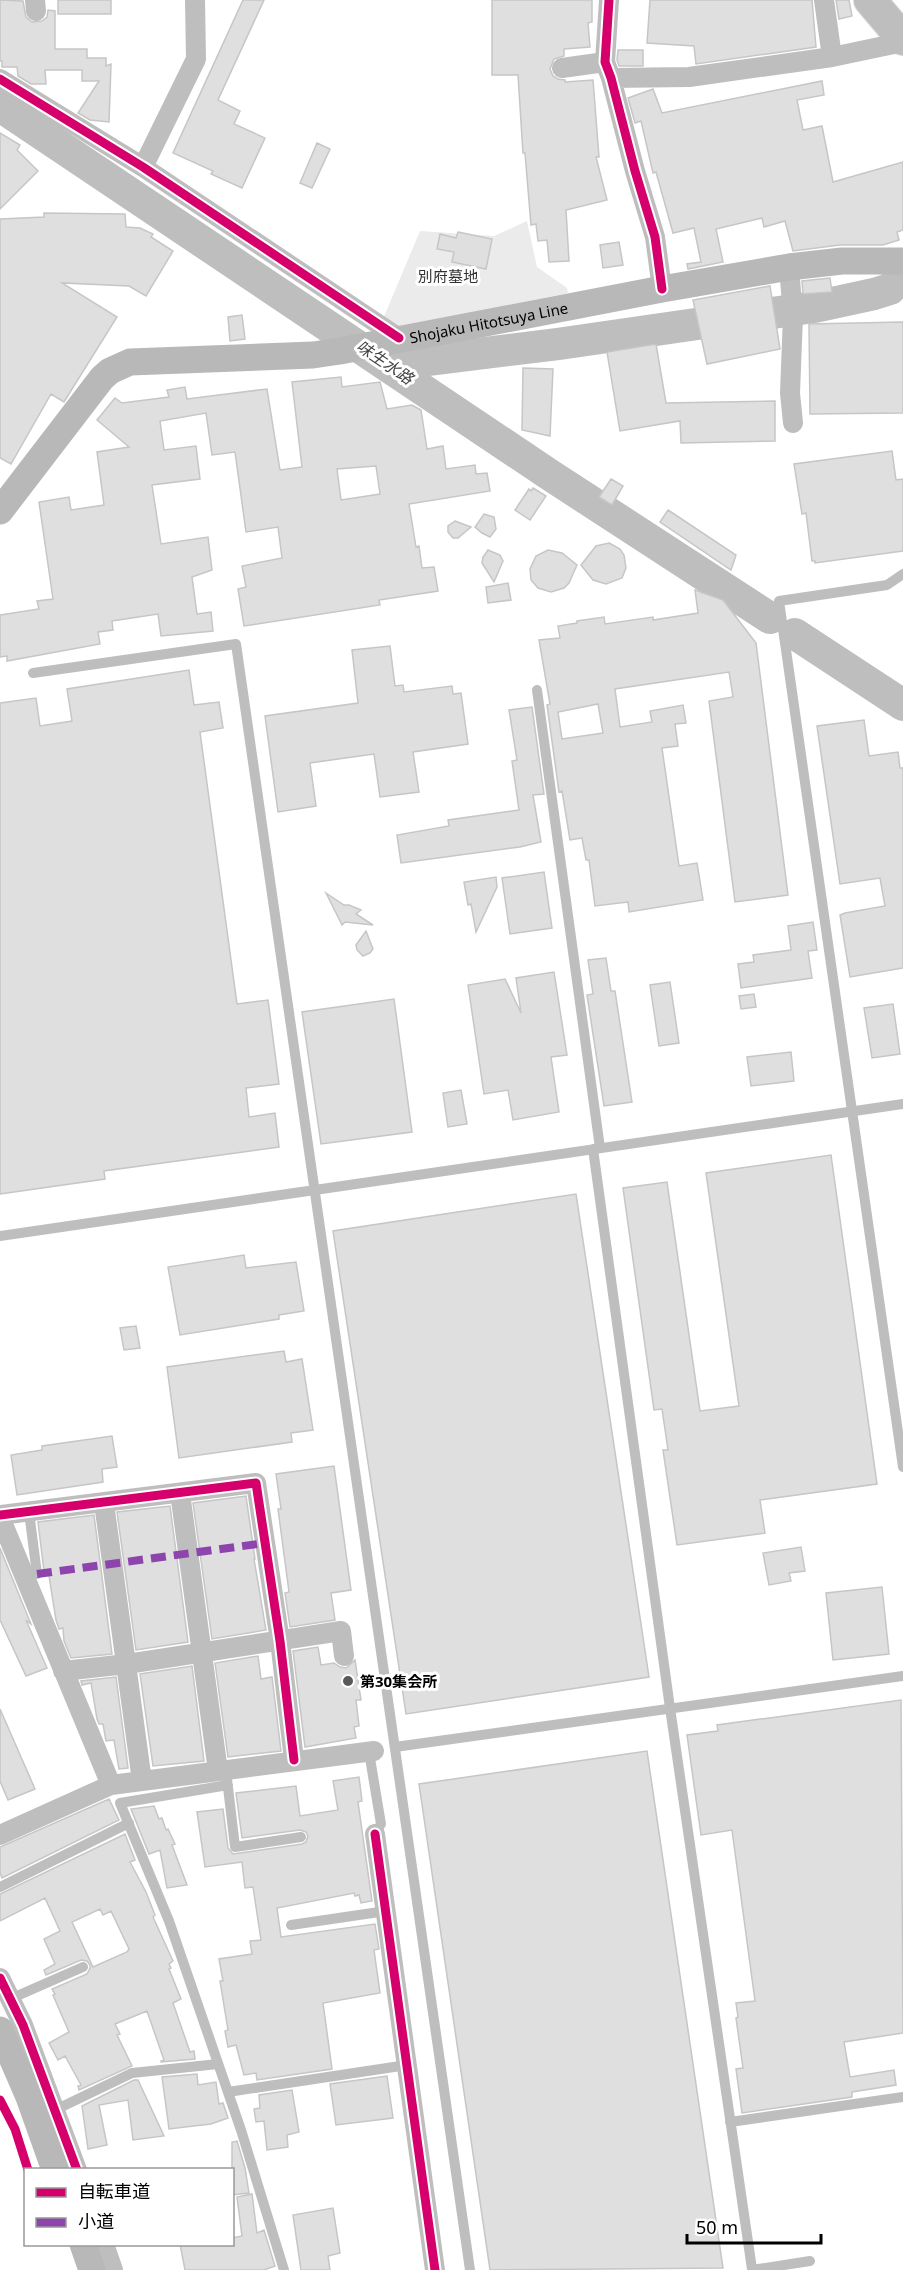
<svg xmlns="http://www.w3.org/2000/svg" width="903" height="2270" font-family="'Noto Sans','Noto Sans JP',sans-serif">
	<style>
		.green { fill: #ebebeb }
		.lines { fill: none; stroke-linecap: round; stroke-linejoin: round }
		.river { stroke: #bebebe; stroke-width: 32 }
		.building { fill: #dfdfdf; stroke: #c6c6c6; stroke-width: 1.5; fill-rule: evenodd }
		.primary-casing { stroke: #dbdbdb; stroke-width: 34 }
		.service { stroke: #bebebe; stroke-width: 10 }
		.minor { stroke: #bebebe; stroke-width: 20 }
		.secondary { stroke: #b8b8b8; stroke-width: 27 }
		.primary { stroke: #bebebe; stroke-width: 32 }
		.quiet { stroke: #8e44ad; stroke-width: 8; stroke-dasharray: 15 8; stroke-linecap: butt }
		.cycleway-casing { stroke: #fff; stroke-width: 13 }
		.cycleway { stroke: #d6006c; stroke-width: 9 }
		.poi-dot { fill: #595959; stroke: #fff; stroke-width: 2 }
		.labels { text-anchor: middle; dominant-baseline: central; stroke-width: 6; stroke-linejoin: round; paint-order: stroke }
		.park-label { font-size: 15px; fill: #323232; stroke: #fff }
		.street-label { font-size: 15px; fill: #000; stroke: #fff }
		.poi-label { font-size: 15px; font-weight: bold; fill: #000; stroke: #fff; text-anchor: start }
		.water-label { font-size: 16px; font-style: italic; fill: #434343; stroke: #fff }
	</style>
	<rect width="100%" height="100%" fill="#fff"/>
	<!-- green -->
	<path class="green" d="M527,221L537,267L567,288L568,293L398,328L383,319L420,231L494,236Z"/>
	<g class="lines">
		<!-- river -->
		<path class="river" d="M0,106L550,475L770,618
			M387,365L558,344L814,307L874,294L890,289L903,275
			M795,634L903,705"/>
	</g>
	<!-- building -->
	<path class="building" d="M0,0L23,1L26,17L32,22L42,21L47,17L48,10L55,11V49H87V58H106V66L111,64L109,122L90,120L78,113L99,81H82V70H45L46,84H31L18,76L17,67H2V61H0Z
		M58,0H111V14H58Z
		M243,0H264L218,100L240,111L234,124L265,138L242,188L211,174L213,171L173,153Z
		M492,0H592V22L588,23L590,47L564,49V56L554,59L550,69L553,76L558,79L565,80V82L593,80L599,157H596L607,200L566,210L569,261L549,262L547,240L538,241L536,224L531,225L525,153H523L518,75H492Z
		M650,0H812L816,47L696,64L694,46L647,43Z
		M836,0H849L852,16L839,19Z
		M618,50H643V66H619L617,60Z
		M822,81L824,95L797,100L803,130L822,126L833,182L903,162V230L897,232L899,240L883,245H840L793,251L785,221L764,227L762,218L716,229L723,262L688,269L687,264L701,262L694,228L673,233L656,172L653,173L641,121L635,123L628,98L653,89L662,113Z
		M0,133L20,145L17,150L38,171L0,209Z
		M317,143L330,149L312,188L300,183Z
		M44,213L125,214L126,227L140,228L153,234L151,237L173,251L146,296L129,286L62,283L117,317L64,402L51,394L11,464L0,458V219L44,217Z
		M458,232L492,239L486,269L452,262L454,252L437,249L440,234L456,238Z
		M619,242L623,265L603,268L600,245Z
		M830,278L832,292L803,294L802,281Z
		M770,286L780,349L707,364L693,300Z
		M242,315L245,339L230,341L228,317Z
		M903,322V413L810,414L809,324Z
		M656,344L666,403L775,401V441L681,443L680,421L620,431L607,352Z
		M523,368L553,369L550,436L522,430Z
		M341,377L342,387L380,382L387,409L412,405L421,410L427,449L443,446L446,469L475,465L476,474L487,473L490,491L409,504L416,547L419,546L422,568L434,567L438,591L379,600L380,605L244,626L238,589L246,587L242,566L282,558L278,527L246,532L235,452L212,455L206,413L160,421L164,450L196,446L200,479L152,485L161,544L208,537L212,570L192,577L197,614L211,612L213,631L161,636L158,614L112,621L113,630L98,632L100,644L7,661V656L0,657V615L39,609L37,601L53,599L39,502L69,497L71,510L104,505L97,452L129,447L97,420L115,398L122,403L169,397L167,390L185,387L187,399L267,389L280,470L302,467L292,382ZM376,466L380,494L341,500L337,469Z
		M892,451L896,480L903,479V551L815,563V561H812L806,513L802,514L794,464Z
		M611,479L623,486L612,505L599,497Z
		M533,488L546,496L530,520L515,510L529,489L531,491Z
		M668,510L736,555L731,570L660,522Z
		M484,514L494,517L496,529L490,537L482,533L475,527Z
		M455,521L471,527L458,538H453L448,532V526Z
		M609,543L620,549L624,555L626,568L622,578L606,584L593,580L581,565L596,546Z
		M488,550L500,555L503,561L494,582L482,563L483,557Z
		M548,550L562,553L577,565L569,583L564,588L551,592L538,588L531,580L530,569L536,556Z
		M508,583L511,600L488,603L486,587Z
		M695,590L723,600L756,643L788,895L735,902L709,701L733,697L729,672L615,689L620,727L652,722L650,711L683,705L686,723L675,724L678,746L662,748L679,866L697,863L703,900L629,912L628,902L595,906L589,860H586L582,838L570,840L562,791L559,792L547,705L550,704L539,640L560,638L558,626L577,623V621L604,617L605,624L653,617V620L698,613ZM598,704L603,733L562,739L558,712Z
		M390,646L395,686L403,685L404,692L452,686L453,694L461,693L468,744L413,752L419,792L380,797L374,754L310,763L316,806L278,812L265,716L358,703L352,650Z
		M189,670L194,705L219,702L223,728L200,732L237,1004L268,1000L279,1084L246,1088L249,1117L275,1113L279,1147L104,1171L105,1179L0,1194V703L36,698L40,726L72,721L67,689Z
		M532,707L544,794L533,795L541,842L520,847L401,863L397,835L449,826L448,820L519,810L512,761L517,760L509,710Z
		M864,720L869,756L898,752L900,768H903V968L850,977L840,915L845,913L885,906L880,878L840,884L817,726Z
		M544,872L552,928L510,934L502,878Z
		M496,877L497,887L476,932L471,904L468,905L464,882Z
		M326,893L344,905H349L361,910L356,914L373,925L345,922L342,925Z
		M813,922L817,950L808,951L812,978L741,988L738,964L754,962L753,955L791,950L788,926Z
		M366,931L373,949L370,953L363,956L357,950L356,945Z
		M606,958L611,991H615L632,1102L604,1106L587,995L593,994L588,960Z
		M554,972L567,1055L551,1057L559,1112L513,1120L508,1090L484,1094L468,985L505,979L521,1013L516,978Z
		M670,982L679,1043L659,1046L650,985Z
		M754,994L756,1007L741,1009L739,996Z
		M394,999L412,1132L321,1144L302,1012Z
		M893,1004L900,1054L872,1058L864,1008Z
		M791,1052L794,1081L751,1086L747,1057Z
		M461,1090L467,1124L448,1127L443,1093Z
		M831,1155L877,1484L760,1500L765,1533L677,1545L663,1450H668L662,1409L654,1410L623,1188L667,1182L700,1411L739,1406L706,1173Z
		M576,1194L649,1677L406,1714L333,1231Z
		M244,1255L246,1268L296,1262L304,1311L279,1315V1319L180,1335L168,1267Z
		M136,1326L140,1348L124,1350L120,1328Z
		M284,1351L286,1362L302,1359L313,1430L291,1433L292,1442L179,1458L167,1367Z
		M112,1436L117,1467L102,1469L103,1482L17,1495L11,1455L42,1450V1446Z
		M334,1466L351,1590L331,1593L335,1620L290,1627L285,1593L289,1592L278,1509H281L276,1474Z
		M246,1496L255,1559H254L266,1630L212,1639L193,1503Z
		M170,1506L188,1642L136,1650L117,1512Z
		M94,1515L112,1654L71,1658L64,1641L63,1628L59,1629L56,1620L48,1570L44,1571L38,1522Z
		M801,1547L805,1571L789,1573L791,1581L769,1585L763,1553Z
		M0,1548L31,1624L26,1620L47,1668L26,1676L0,1620Z
		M882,1587L889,1654L833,1660L826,1593Z
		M318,1647L321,1665L334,1663L340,1667L346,1668L355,1660L361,1700H356L359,1726L354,1727L356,1738L305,1747L293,1651Z
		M258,1656L261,1679L272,1677L281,1751L228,1757L215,1663Z
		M192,1666L204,1761L153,1766L140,1674Z
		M116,1677L128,1768L119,1769L114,1740L106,1741L103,1724H99L97,1719L91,1683L82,1685L81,1681Z
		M901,1700L903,2033L844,2042L850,2077L894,2070L896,2085L852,2092V2097L742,2113L736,2069L743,2068L736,2018L738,2017L736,2003L755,2001L732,1830L701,1835L687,1735L718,1731L717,1725Z
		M0,1709L35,1789L8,1800L0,1781Z
		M647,1751L723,2268L490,2270L419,1784Z
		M359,1777L362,1801L358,1802L372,1901L361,1903L359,1895L355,1896L354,1893L277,1908L281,1937L375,1924L379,1949L374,1950L380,1993L323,2003L332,2069L257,2080L256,2073L244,2075L236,2045L228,2047L225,2031L228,2030L220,1981H223L219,1959L252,1954L250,1941L261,1940L253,1887L245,1888L242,1862L205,1867L197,1812L223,1809L228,1848L233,1854L302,1844L306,1842L308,1836L306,1832L300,1830L242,1838L236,1793L296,1786L300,1816L338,1810L333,1781Z
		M109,1799L119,1820L2,1878L0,1873V1847Z
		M154,1806L159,1819L162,1818L166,1830L168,1829L175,1844L172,1845L187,1885L167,1888L160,1850L149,1854L131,1809Z
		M125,1834L135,1860L130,1862L146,1892L155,1915L153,1917L173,1961L169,1964L171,1968L169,1969L181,1999L173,2003L190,2052L194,2051L195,2059L161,2062V2061L164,2060L147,2011L115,2024L120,2034L117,2035L132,2066L79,2090L78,2086L81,2085L65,2056L58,2060L49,2043L69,2032L53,1995L55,1994L52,1989L87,1974L90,1968V1965L87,1961L81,1960L46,1975L44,1970L55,1964L44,1939L60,1931L45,1898L0,1921V1894ZM100,1909L103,1915L111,1911L129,1949L127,1952L93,1967L72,1922Z
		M197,2074L198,2085L216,2082L219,2104L223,2103L228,2118L211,2124L169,2129L162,2077Z
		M387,2076L393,2118L336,2125L330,2084Z
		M134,2080H138L164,2136L133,2140L128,2100L99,2105L107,2145L88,2149L82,2106Z
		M292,2090L299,2132L287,2135L288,2147L267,2150L264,2121L256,2122L254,2109L260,2108L259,2095Z
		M237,2141L245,2168L249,2193L232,2195V2142Z
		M252,2194L257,2233L264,2230L275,2266L264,2270H185L180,2244H232V2238L242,2236L237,2197Z
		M333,2208L340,2253L328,2256L330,2270H301L293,2215Z"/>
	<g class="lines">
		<!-- primary casing -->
		<g class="primary-casing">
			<path id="primary" d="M870,0L903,39"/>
		</g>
		<!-- service -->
		<path class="service" d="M903,574L887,585L779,601L903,1467
			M33,673L236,644L470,2270
			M537,690L600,1148
			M593,1149L670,1708L752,2269
			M0,1236L903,1104
			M29,1512L37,1574
			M395,1747L903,1676
			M369,1752L381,1824L375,1834
			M227,1779L235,1847L301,1837
			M228,1785L120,1803L169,1921L241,2130L284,2270
			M0,1887L129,1823
			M291,1925L386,1911
			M10,1999L83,1967
			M228,2092L407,2065
			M55,2110L132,2073L218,2064
			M730,2122L903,2097
			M752,2270L810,2261"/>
		<!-- minor -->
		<path class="minor" d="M35,0L36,11
			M609,0L605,62L611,78L635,171L655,237L662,289
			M824,0L832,57
			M562,68L605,62
			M611,78L689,77L832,57L903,42
			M0,79L143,167L399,338
			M143,167L196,59L195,0
			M789,267L793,316L790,393L793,423
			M180,1493L218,1771
			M104,1503L142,1781
			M0,1515L256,1483L280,1641L294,1760
			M0,1517L111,1785
			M63,1671L127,1664L341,1631L344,1656
			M375,1834L435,2270
			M0,1835L111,1785L374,1751
			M0,1978L23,2025L77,2170
			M104,2244L113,2270"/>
		<!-- secondary -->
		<g class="secondary">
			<path id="s1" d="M0,511L102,378L110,371L130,362L313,355L340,351L662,289L789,267L842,261H903"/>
			<path d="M0,2030L29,2097L55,2170"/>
			<path d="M83,2244L92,2270"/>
		</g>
		<!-- primary -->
		<use href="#primary" class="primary"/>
		<!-- quiet -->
		<path class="quiet" d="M37,1574L265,1543"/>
		<!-- cycleway casing -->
		<g class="cycleway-casing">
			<path id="cycleway" d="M609,0L605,62L611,78L635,171L655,237L662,289
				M0,79L143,167L399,338
				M0,1515L256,1483L280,1641L294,1760
				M375,1834L435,2270
				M0,1978L23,2025L77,2170
				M0,2100L15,2129L28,2170"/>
		</g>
		<!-- cycleway -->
		<use href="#cycleway" class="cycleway"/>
	</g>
	<!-- markers -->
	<circle class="poi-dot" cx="348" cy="1681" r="6"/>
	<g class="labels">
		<!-- park labels -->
		<g class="park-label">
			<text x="448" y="276">別府墓地</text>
		</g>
		<!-- street labels -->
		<g class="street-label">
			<text stroke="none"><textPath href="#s1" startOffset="562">Shojaku Hitotsuya Line</textPath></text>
		</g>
		<!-- poi labels -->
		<g class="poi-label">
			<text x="360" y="1681">第30集会所</text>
		</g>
		<!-- water labels -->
		<g class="water-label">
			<text transform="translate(385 362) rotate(34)">味生水路</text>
		</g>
	</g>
	<!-- legend -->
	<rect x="24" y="2168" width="210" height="78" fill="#ffffff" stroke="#999999" stroke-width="1.5"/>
	<rect x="36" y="2188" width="30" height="9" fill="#d6006c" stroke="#999999" stroke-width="1.5"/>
	<text x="78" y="2198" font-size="18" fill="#000000">自転車道</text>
	<rect x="36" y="2218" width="30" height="9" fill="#8e44ad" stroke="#999999" stroke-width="1.5"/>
	<text x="78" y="2228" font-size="18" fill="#000000">小道</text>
	<!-- scale -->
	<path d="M687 2234v9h134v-9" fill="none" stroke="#000000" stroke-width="3"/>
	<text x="696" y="2234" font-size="18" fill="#000000" stroke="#ffffff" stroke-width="4.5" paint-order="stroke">50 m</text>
</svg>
